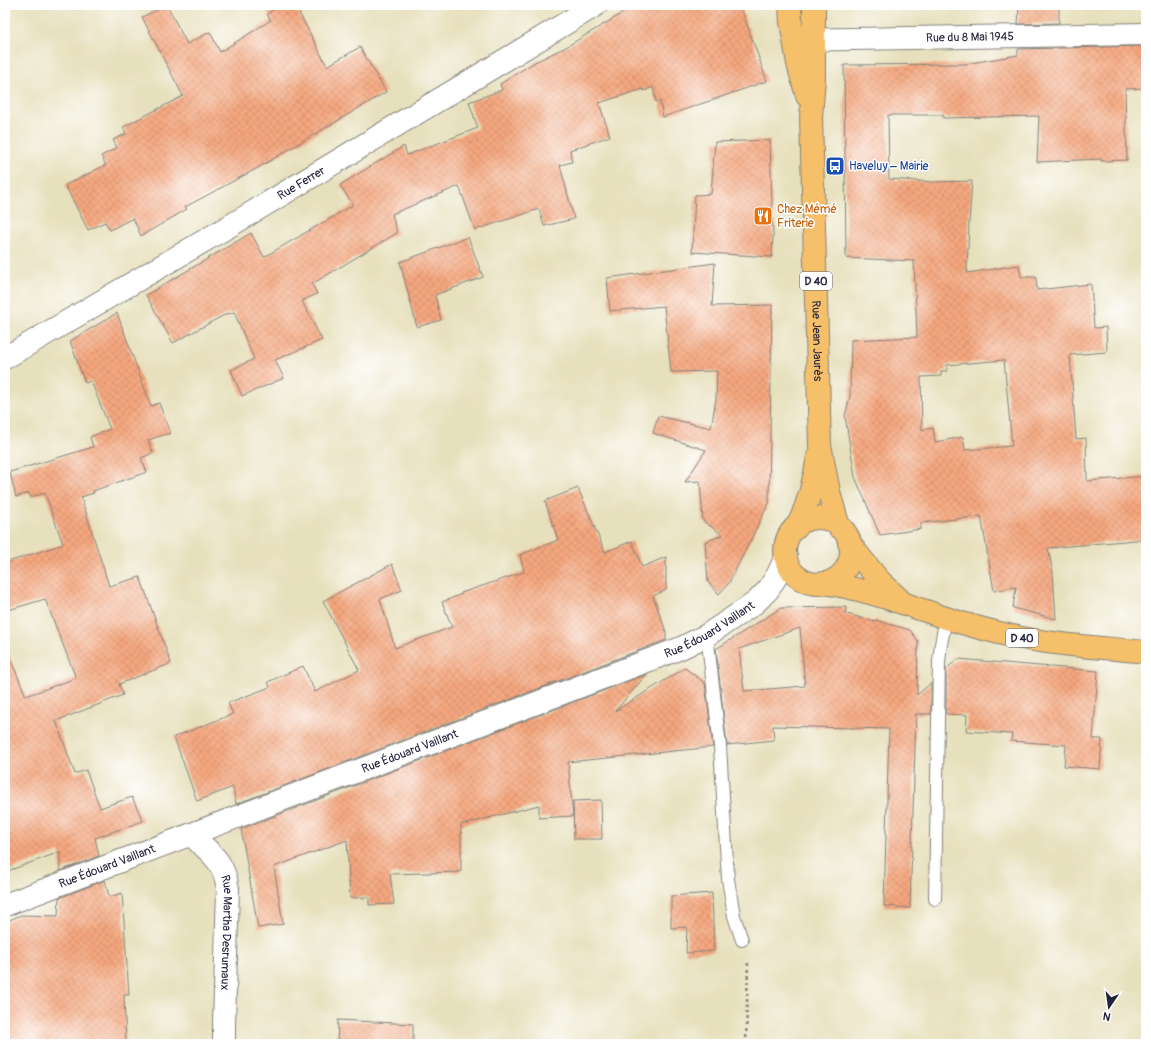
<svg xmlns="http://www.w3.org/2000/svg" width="1151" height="1049" font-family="Pangolin,sans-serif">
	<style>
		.building { fill: url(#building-cross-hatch); fill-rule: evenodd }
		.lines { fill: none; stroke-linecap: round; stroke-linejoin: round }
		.lane-casing { stroke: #84817c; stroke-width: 14 }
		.street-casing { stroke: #84817c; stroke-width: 24 }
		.primary-casing { stroke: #84817c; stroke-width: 24 }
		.path { stroke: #84817c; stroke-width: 2.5; stroke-dasharray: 3 3; stroke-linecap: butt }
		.lane { stroke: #fff; stroke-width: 12 }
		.street { stroke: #fff; stroke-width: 22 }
		.primary { stroke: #f6c06b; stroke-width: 22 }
		.labels { text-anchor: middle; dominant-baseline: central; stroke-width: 3; stroke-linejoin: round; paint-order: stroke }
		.shield { fill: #fff; stroke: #646476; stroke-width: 1 }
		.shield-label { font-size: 11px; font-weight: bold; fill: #22223b }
		.street-label { font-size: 12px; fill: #22223b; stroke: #fff }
		.transit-label { font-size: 12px; fill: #164399; stroke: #fff; text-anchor: start }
		.food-label { font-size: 12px; fill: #c56008; stroke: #fff; text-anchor: start }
	</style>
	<defs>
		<pattern id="building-cross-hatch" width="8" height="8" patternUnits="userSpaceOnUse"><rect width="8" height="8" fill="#f5a77e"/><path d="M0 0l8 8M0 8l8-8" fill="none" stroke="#d28f6e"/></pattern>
	</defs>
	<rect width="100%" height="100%" fill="#fff"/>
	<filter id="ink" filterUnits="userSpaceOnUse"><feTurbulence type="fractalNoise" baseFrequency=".025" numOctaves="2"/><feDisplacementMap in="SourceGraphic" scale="8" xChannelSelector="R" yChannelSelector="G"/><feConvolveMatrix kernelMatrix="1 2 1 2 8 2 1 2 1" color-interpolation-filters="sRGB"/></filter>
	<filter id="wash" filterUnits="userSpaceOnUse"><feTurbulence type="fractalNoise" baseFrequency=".012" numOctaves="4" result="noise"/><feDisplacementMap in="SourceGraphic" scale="16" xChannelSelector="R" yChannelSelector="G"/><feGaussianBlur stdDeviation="0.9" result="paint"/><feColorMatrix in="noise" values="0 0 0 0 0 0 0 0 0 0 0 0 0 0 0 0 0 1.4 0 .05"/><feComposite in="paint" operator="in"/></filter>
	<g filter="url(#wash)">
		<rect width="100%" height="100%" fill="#e7e0bc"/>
		<g id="blocks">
			<!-- building -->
			<path class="building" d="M167,5L187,44L210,32L220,52L271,20L267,14L280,5H295L327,66L360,47L386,92L256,169L185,207L187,209L141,236L133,218L110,230L105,222L88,230L65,185L106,165L101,156L117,148L113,140L126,134L123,127L183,96L142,17Z
				M636,5H740L767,81L663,117L660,101L656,102L653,87L644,91L643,89L599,103L610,136L570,150L572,162L560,165L574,219L544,226L539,209L475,230L459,186L392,214L397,233L312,284L317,294L302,301L322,340L275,360L284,378L242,396L231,370L254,359L234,312L229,314L228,313L173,343L146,295L251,233L264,257L353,205L340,185L404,146L407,155L478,128L469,102L502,90L500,84L535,62L566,47Z
				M1019,5H1059V23L1018,24Z
				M1146,46V88L1125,89L1127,160L1101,161V159L1037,162L1039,116L943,118V115H888L889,179L933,182L972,181L969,223L967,270H968L967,273L1019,265L1021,277H1036L1037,290L1091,284L1094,328L1106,327L1107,352L1070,355L1076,439L1086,438L1087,481L1146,476V539L1048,548L1053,573L1056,619L1013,608L1016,587L994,591L981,516L921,523V529L880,535L855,477L845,416L850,396L851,340L917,337L914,261L846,258L844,65L965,64L1018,55V49ZM1004,360L1012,446L965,450L963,437L935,442L933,428L922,430L921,377L941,376V371H947V365Z
				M770,140L773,236L772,257L692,252L695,195L711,194L715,142Z
				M468,237L483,277L435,295L441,320L417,327L400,262Z
				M715,263L712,306L772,305L769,503L729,583L719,594L708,582L705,542L723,535L703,521L700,481L685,482L706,450L653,433L658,416L711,428L716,399L717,371L671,372L664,306L610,311L607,278Z
				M117,313L151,406L159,403L170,433L148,440L153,453L141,458L147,472L93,491L94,493L81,497L109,586L140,577L171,663L167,665L119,684L123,695L56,721L75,774L86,770L100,808L132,797L143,821L95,838L99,856L60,871V852L5,872V648H6L26,696L76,678L45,599L5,611V563L63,544L45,493L31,497L29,493L16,497L10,472L93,447L90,437L110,429L91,381L85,383L70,341Z
				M578,488L605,552L632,541L642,567L666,557V590L653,596L666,632V640L236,804L233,787L197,801L174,737L233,714L228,703L270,687L268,682L303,666L315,692L359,670L323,601L392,564L402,590L380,599L395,648L452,627L442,602L462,594L461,593L524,572L520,555L558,540L545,501Z
				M846,607V612L844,613L875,622V620L910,630L918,641L917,695L931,683V714H916L910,908L884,906L889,729L773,726L774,740L727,745L716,649L781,608ZM800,628L805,686L744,691L739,649Z
				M958,659L1098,671L1093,739H1102L1100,769L1064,766L1066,745L1011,741L1012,734L966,731L967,715L946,714V669Z
				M685,668L705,683L713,747L568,762L573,816L539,818V805L461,825V872L390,874L394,904L369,905V897L350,898L347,840L274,867L283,924L258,928L241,829L647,674L615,711Z
				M601,800L602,839H574L573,801Z
				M105,880L109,897L122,893L129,995H124L126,1044H5V922L21,915L58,916L59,898Z
				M712,893L714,951L686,953L687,927L671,928V896Z
				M338,1020L413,1024V1044H337Z"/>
		</g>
	</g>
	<g filter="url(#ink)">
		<use href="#blocks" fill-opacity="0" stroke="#84817c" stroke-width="1"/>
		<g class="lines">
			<!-- lane casing -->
			<g class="lane-casing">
				<path id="lane" d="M707,635L720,746L728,879L734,916L742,940
					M935,899L939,662L941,644L946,618"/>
			</g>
			<!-- street casing -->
			<g class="street-casing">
				<g id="street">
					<path id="s1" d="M795,40L1146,34"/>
					<path id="s2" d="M5,358L243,218L596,5"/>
					<path id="s3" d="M191,835C211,853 224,861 228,889L224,1025V1044"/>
					<path id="s4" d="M5,905L681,648L707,635L755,603L768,590L778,574L786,557"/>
				</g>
			</g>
			<!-- primary casing -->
			<g class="primary-casing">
				<g id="primary">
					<path d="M790,5L791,22L798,64L807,96"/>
					<path id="s5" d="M814,5V79L811,117L820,445L829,492L839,527"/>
					<circle cx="818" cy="551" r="33"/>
					<path d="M797,527C808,505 814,482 818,457"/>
					<path d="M849,543L878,579L899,599"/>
					<path d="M824,583C860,588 893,600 926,611C950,620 975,627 999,633C1047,645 1097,647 1146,652"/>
				</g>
			</g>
			<!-- path -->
			<path class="path" d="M746,1044L748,961"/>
			<!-- lane -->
			<use href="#lane" class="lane"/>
			<!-- street -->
			<use href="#street" class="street"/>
			<!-- primary -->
			<use href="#primary" class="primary"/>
		</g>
	</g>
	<!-- icons -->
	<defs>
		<g id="bus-square" transform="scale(1)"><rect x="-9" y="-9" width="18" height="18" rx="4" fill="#1a4fb4" stroke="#fff"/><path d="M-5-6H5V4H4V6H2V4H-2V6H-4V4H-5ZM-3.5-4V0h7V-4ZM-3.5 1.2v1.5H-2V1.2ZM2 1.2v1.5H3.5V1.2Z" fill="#fff"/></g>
		<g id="restaurant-square" transform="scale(1)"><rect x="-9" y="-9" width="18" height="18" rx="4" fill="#e8710a" stroke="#fff"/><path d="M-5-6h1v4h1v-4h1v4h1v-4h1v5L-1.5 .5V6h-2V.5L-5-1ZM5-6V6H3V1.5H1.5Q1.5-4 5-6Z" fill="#fff"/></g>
	</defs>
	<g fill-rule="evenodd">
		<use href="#bus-square" x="835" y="166"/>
		<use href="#restaurant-square" x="763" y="216"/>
	</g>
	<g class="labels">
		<!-- shield labels -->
		<g class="shield">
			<rect x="800" y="272" width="32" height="18" rx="3"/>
			<rect x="1006" y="629" width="32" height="18" rx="3"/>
		</g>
		<g class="shield-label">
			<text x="816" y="281">D 40</text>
			<text x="1022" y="638">D 40</text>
		</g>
		<!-- street labels -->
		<g class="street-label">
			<text stroke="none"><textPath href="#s1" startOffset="175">Rue du 8 Mai 1945</textPath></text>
			<text stroke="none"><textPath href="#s2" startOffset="344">Rue Ferrer</textPath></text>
			<text stroke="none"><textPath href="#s5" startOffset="336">Rue Jean Jaurès</textPath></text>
			<text stroke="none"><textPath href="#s4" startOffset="757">Rue Édouard Vaillant</textPath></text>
			<text stroke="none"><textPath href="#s4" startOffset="433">Rue Édouard Vaillant</textPath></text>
			<text stroke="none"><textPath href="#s4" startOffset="109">Rue Édouard Vaillant</textPath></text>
			<text stroke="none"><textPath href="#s3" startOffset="111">Rue Martha Desrumaux</textPath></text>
		</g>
		<!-- transit labels -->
		<g class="transit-label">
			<text x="849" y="166">Haveluy – Mairie</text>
		</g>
		<!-- food labels -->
		<g class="food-label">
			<text x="777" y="209">Chez Mémé<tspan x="777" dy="14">Friterie</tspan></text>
		</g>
	</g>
	<!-- margin -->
	<rect width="1151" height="1049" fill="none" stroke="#fff" stroke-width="20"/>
	<!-- north arrow -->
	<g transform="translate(1109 1007) rotate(193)" stroke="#ffffff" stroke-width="3" paint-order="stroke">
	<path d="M0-3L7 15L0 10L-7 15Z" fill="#22223b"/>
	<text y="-6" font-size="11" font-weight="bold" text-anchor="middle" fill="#22223b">N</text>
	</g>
</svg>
